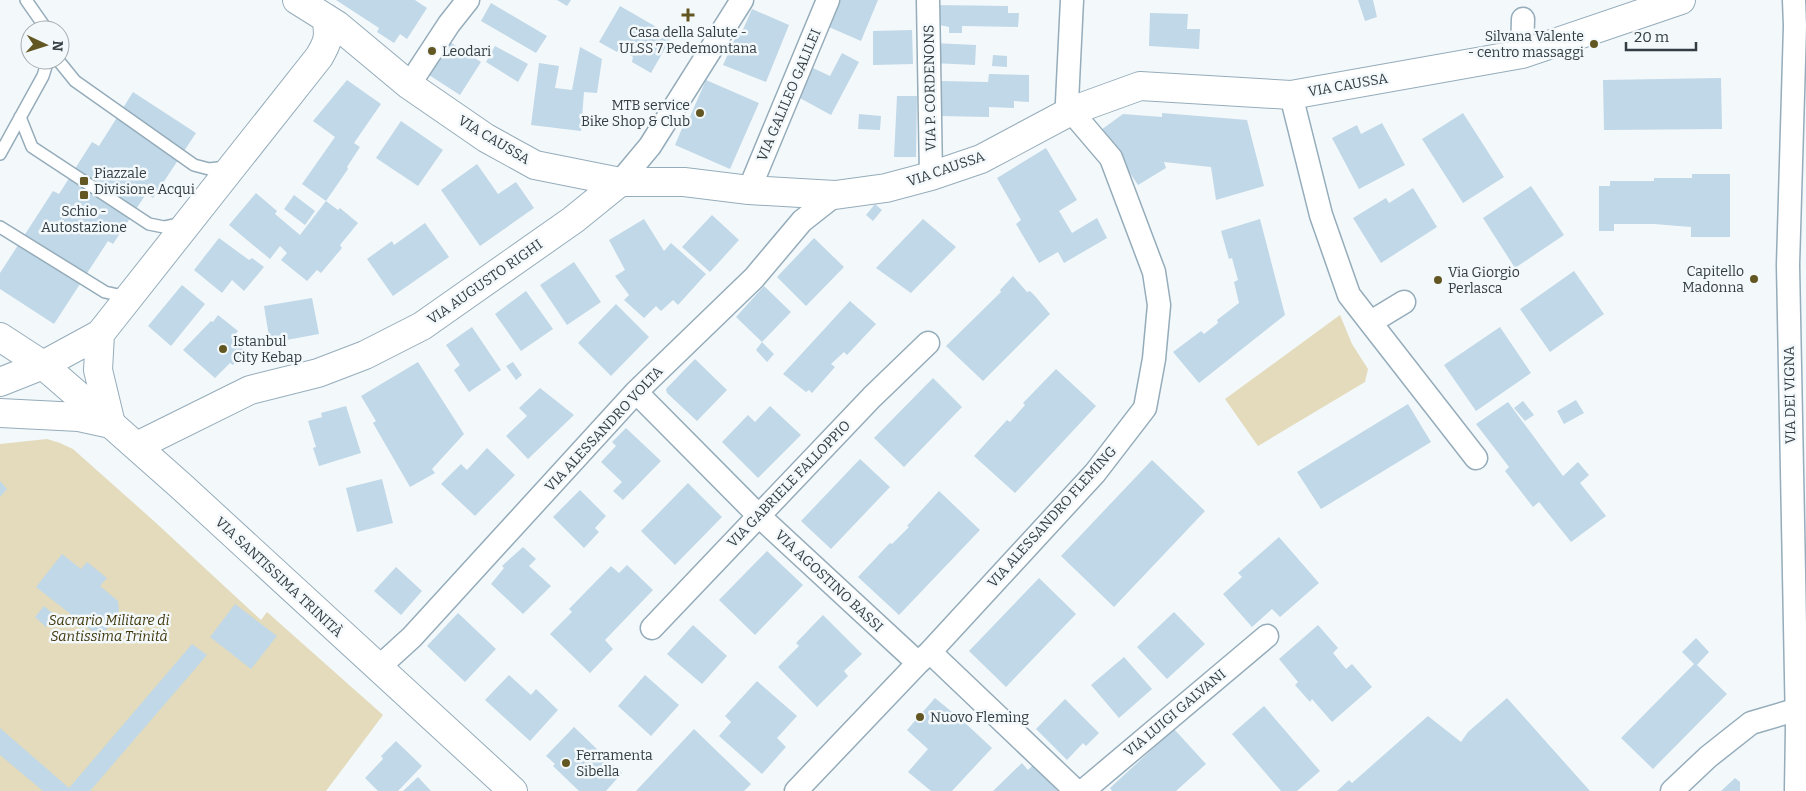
<svg xmlns="http://www.w3.org/2000/svg" width="1806" height="791" font-family="Bitter,serif">
	<style>
		.green { fill: #e3dbbb }
		.building { fill: #c0d8e7 }
		.lines { fill: none; stroke-linecap: round; stroke-linejoin: round }
		.service-casing { stroke: #95acba; stroke-width: 14 }
		.minor-casing { stroke: #95acba; stroke-width: 25 }
		.tertiary-casing { stroke: #95acba; stroke-width: 30 }
		.primary-casing { stroke: #95acba; stroke-width: 30 }
		.service { stroke: #fff; stroke-width: 11 }
		.minor { stroke: #fff; stroke-width: 22 }
		.tertiary { stroke: #fff; stroke-width: 28 }
		.primary { stroke: #fff; stroke-width: 28 }
		.poi-dot { fill: #625622; stroke: #f3f8fb; stroke-width: 2 }
		.labels { text-anchor: middle; dominant-baseline: central; stroke-width: 5; stroke-linejoin: round; paint-order: stroke }
		.poi-label { font-size: 14px; fill: #333d43; stroke: #f3f8fb; text-anchor: start }
		.street-label { font-size: 14px; fill: #333d43; stroke: #f3f8fb }
		.park-label { font-size: 14px; font-style: italic; fill: #43390e; stroke: #f3f8fb }
	</style>
	<rect width="100%" height="100%" fill="#f3f8fb"/>
	<!-- green -->
	<path class="green" d="M1340,315L1352,344L1368,369L1365,382L1258,446L1225,399Z
		M47,439L60,443L73,449L155,522L261,620L267,612L383,715L326,791H0V444Z"/>
	<!-- building -->
	<path class="building" d="M336,0H415L427,8L407,39L400,34L394,43L377,32L379,28Z
		M557,0H571L567,6Z
		M832,0H878L861,41L822,24Z
		M1358,0H1373L1377,17L1365,21Z
		M491,3L547,36L536,53L481,21Z
		M935,5L1008,6V13H1019L1018,27L962,26V33H949V27L935,24Z
		M620,6L672,36L651,73L632,62L633,57L619,49L617,52L599,42Z
		M752,9L789,25L766,82L723,65L738,32L741,34Z
		M1150,13L1188,14L1187,29H1200L1199,49L1149,46Z
		M912,30L913,64L873,65V31Z
		M450,42L481,62L460,95L429,75Z
		M933,43L976,45L975,65L932,63Z
		M495,46L528,64L518,82L486,62Z
		M580,47L602,59L597,93L584,92L581,131L531,125L539,63L559,66L555,88L572,90Z
		M842,53L859,62L831,115L798,97L813,68L830,76Z
		M993,55L1007,56V67L992,66Z
		M989,74L1029,75V102L1014,101V108L989,107V117L940,116L941,81L988,82Z
		M1721,78L1722,129L1604,130L1603,80Z
		M347,80L381,104L354,143L360,147L347,167L348,169L326,201L302,184L335,137L313,121Z
		M706,80L759,103L730,169L675,145L686,119H689Z
		M133,92L196,133L153,198L146,194L113,244L108,241L54,324L0,289V273L53,191L59,194L92,142L99,146Z
		M897,96H917L916,157H894Z
		M1162,113L1247,120L1264,186L1216,200L1211,167L1164,162L1166,168L1138,185L1101,130L1123,114L1162,117Z
		M1463,113L1504,177L1463,203L1422,139Z
		M859,114L881,116L880,130L858,129Z
		M401,121L443,150L418,186L376,158Z
		M1382,123L1405,165L1359,189L1332,138L1357,125L1361,134Z
		M1046,148L1077,200L1059,211L1072,233L1097,218L1107,238L1064,263L1058,252L1039,263L1016,224L1021,220L997,178Z
		M477,164L498,194L516,182L534,208L480,246L441,190Z
		M1692,174H1730V237H1691V227L1654,224H1614V231H1599V186H1610V181H1654V178H1692Z
		M1531,186L1564,235L1515,268L1483,218Z
		M1413,188L1437,227L1381,263L1353,218L1386,198L1389,203Z
		M256,193L277,211L275,214L300,235L326,201L338,210L340,208L358,223L340,245L342,248L321,273L317,270L307,281L281,260L287,253L280,246L270,259L229,225Z
		M294,195L315,211L305,225L284,209Z
		M875,204L882,210L873,221L866,215Z
		M712,215L739,240L710,272L682,247Z
		M644,219L664,251L671,243L706,274L678,305L673,300L661,311L656,306L644,318L624,300L629,295L615,276L625,270L609,240Z
		M923,219L956,247L911,293L876,268Z
		M1260,219L1285,315L1199,383L1173,352L1201,331L1204,334L1218,323L1217,320L1239,303L1234,282L1238,280L1232,258L1229,259L1221,231Z
		M425,223L449,257L393,296L367,259L392,241L394,245Z
		M219,238L249,260L252,258L264,267L244,291L232,280L222,293L194,270Z
		M814,238L844,267L806,306L777,277Z
		M574,262L601,302L567,325L540,285Z
		M1574,271L1604,314L1550,352L1520,309Z
		M1013,276L1027,292L1030,291L1035,296L1050,314L983,381L946,346L1001,292L1000,290Z
		M182,285L205,304L171,346L148,326Z
		M764,286L791,312L762,342L774,354L767,362L756,350L762,342L736,317Z
		M526,291L553,329L521,351L495,314Z
		M312,298L319,334L270,343L264,306Z
		M850,301L876,324L847,355L844,352L831,364L835,367L812,393L809,390L806,392L783,374Z
		M616,304L649,337L611,376L578,343Z
		M218,315L238,331L232,339L245,351L233,365L230,363L215,378L183,350L211,321L213,322Z
		M472,327L501,370L469,392L454,370L460,365L446,345Z
		M1500,327L1531,373L1476,411L1444,365Z
		M695,359L727,390L697,421L667,393L666,389Z
		M418,362L464,434L432,469L435,473L410,487L373,423L376,421L361,396Z
		M513,362L522,375L516,380L506,366Z
		M1056,369L1096,406L1015,493L974,456L1007,420L1010,422L1025,405L1023,403Z
		M933,378L962,407L904,467L874,438Z
		M540,388L574,415L528,459L506,436L527,416L519,408Z
		M1576,400L1584,413L1564,424L1557,411Z
		M1523,401L1534,415L1525,421L1514,408Z
		M1508,402L1563,476L1578,462L1589,475L1580,483L1606,516L1571,542L1539,502L1533,507L1505,471L1509,467L1476,424Z
		M1408,404L1431,442L1321,509L1297,472Z
		M346,406L361,453L319,466L313,448L316,447L308,421L322,417L321,413Z
		M770,406L801,435L758,478L722,442L748,415L755,422Z
		M626,428L661,461L623,500L613,491L622,482L601,462L616,446L612,442Z
		M487,448L515,475L475,516L441,484L461,464L467,470Z
		M860,459L890,487L831,549L801,521Z
		M1152,460L1205,511L1114,607L1061,556Z
		M382,479L393,523L357,532L346,488Z
		M0,481L7,489L0,497Z
		M688,483L722,517L675,565L641,531Z
		M580,490L606,516L595,528L599,532L584,548L553,517Z
		M939,491L980,530L899,615L858,577L890,543L892,544L909,527L907,526Z
		M1279,537L1319,583L1280,617L1272,609L1252,627L1223,594L1242,577L1238,573Z
		M523,547L536,559L529,566L551,586L523,614L491,584L504,568L502,566Z
		M767,551L803,585L755,635L719,600Z
		M62,554L81,569L87,562L107,578L100,586L118,601L119,611L106,630L92,631L36,587Z
		M627,565L653,590L605,640L613,649L590,673L550,634L572,612L569,609L611,566L619,573Z
		M396,567L422,591L401,615L374,591Z
		M1039,578L1076,614L1006,687L969,651Z
		M235,604L277,636L251,669L210,637Z
		M44,606L55,615L46,627L35,617Z
		M1174,612L1205,644L1167,679L1137,647Z
		M458,613L496,649L465,682L427,646Z
		M823,615L862,654L844,671L848,676L817,707L778,667L799,646L796,643Z
		M693,625L727,656L702,684L667,654Z
		M1318,625L1338,648L1333,653L1346,669L1352,664L1372,687L1332,722L1312,699L1310,702L1295,685L1298,682L1279,659Z
		M1696,638L1709,652L1697,665L1727,694L1653,769L1621,738L1694,664L1682,652Z
		M192,644L207,655L90,791H43L0,755V728L69,788Z
		M1124,657L1152,689L1119,718L1091,685Z
		M509,675L531,695L536,689L558,710L530,741L485,700Z
		M645,675L679,705L651,736L618,706Z
		M757,681L797,716L777,738L786,747L762,774L719,736L731,722L725,716Z
		M935,698L963,721L992,748L952,791H931L908,772L928,749L907,730Z
		M1507,698L1590,791H1337L1349,780L1352,783L1428,716L1461,742L1468,732Z
		M1065,699L1099,733L1086,746L1083,743L1067,760L1036,729Z
		M1264,706L1320,771L1297,791H1281L1232,734Z
		M574,727L622,773L606,791H579L553,766L555,764L546,756Z
		M694,729L751,784L744,791H636Z
		M1174,729L1206,764L1176,791H1112L1110,788Z
		M396,741L422,766L398,791H378L365,778L383,759L381,756Z
		M1022,763L1028,770L1033,765L1058,791H993Z
		M418,777L431,791H403Z
		M1735,778L1740,782V791H1721Z"/>
	<g class="lines">
		<!-- service casing -->
		<g class="service-casing">
			<path id="service" d="M26,0L47,30
				M58,60L75,81L194,165L209,169L226,167
				M20,117L32,147L149,224L164,227L182,223
				M0,154L43,76L48,60
				M0,227L105,292L118,295L129,292"/>
		</g>
		<!-- minor casing -->
		<g class="minor-casing">
			<path id="minor" d="M928,0L931,176
				M1794,0L1795,26L1788,265L1797,728L1796,791
				M1522,54L1523,19
				M409,85L449,24L468,0
				M1291,95L1321,215L1349,295L1476,458
				M620,182L650,146L742,0
				M749,190L828,0
				M1371,322L1404,302
				M636,392L758,515L918,663
				M652,628L872,397L928,343
				M930,652L1076,791
				M378,668L412,637L636,392L754,278L802,221L835,195
				M796,791L918,663L930,652L1095,473L1145,408L1154,359L1159,305L1154,272L1111,158L1071,111L1067,102L1072,0
				M1083,791L1267,636
				M1672,791L1708,757L1751,723L1795,710"/>
		</g>
		<!-- tertiary casing -->
		<g class="tertiary-casing">
			<path id="tertiary" d="M297,0L337,25L409,85L486,138L535,165L620,182H684L749,190L835,195L886,188L931,176L981,159L1071,111L1140,86L1291,95L1522,54L1681,0
				M100,334L98,370L111,424
				M0,337L43,365L111,424
				M0,382L43,365L100,334L319,57C328,42 330,36 326,18
				M137,446L250,390L318,373L365,355L422,326L573,220L620,182"/>
		</g>
		<!-- primary casing -->
		<g class="primary-casing">
			<path id="primary" d="M0,413L79,417L111,424L181,486L513,791"/>
		</g>
		<!-- service -->
		<use href="#service" class="service"/>
		<!-- minor -->
		<use href="#minor" class="minor"/>
		<!-- tertiary -->
		<use href="#tertiary" class="tertiary"/>
		<!-- primary -->
		<use href="#primary" class="primary"/>
	</g>
	<!-- markers -->
	<g class="poi-dot">
		<path d="M685.5 7.5h5v5h5v5h-5v5h-5v-5h-5v-5h5z"/>
		<circle cx="1594" cy="44" r="5"/>
		<circle cx="432" cy="51" r="5"/>
		<circle cx="700" cy="113" r="5"/>
		<rect x="79" y="176" width="10" height="10" rx="2.5"/>
		<rect x="79" y="190" width="10" height="10" rx="2.5"/>
		<circle cx="1754" cy="279" r="5"/>
		<circle cx="1438" cy="280" r="5"/>
		<circle cx="223" cy="349" r="5"/>
		<circle cx="920" cy="717" r="5"/>
		<circle cx="566" cy="763" r="5"/>
	</g>
	<g class="labels">
		<!-- poi labels -->
		<g class="poi-label">
			<text x="688" y="32" text-anchor="middle">Casa della Salute -<tspan x="688" dy="16">ULSS 7 Pedemontana</tspan></text>
			<text x="1584" y="36" text-anchor="end">Silvana Valente<tspan x="1584" dy="16">- centro massaggi</tspan></text>
			<text x="442" y="51">Leodari</text>
			<text x="690" y="105" text-anchor="end">MTB service<tspan x="690" dy="16">Bike Shop &amp; Club</tspan></text>
			<text x="94" y="173">Piazzale<tspan x="94" dy="16">Divisione Acqui</tspan></text>
			<text x="84" y="211" text-anchor="middle">Schio -<tspan x="84" dy="16">Autostazione</tspan></text>
			<text x="1744" y="271" text-anchor="end">Capitello<tspan x="1744" dy="16">Madonna</tspan></text>
			<text x="1448" y="272">Via Giorgio<tspan x="1448" dy="16">Perlasca</tspan></text>
			<text x="233" y="341">Istanbul<tspan x="233" dy="16">City Kebap</tspan></text>
			<text x="930" y="717">Nuovo Fleming</text>
			<text x="576" y="755">Ferramenta<tspan x="576" dy="16">Sibella</tspan></text>
		</g>
		<!-- street labels -->
		<g class="street-label">
			<text transform="translate(1348 85) rotate(-10)">VIA CAUSSA</text>
			<text transform="translate(930 88) rotate(-91)">VIA P. CORDENONS</text>
			<text transform="translate(789 95) rotate(-67)">VIA GALILEO GALILEI</text>
			<text transform="translate(494 140) rotate(31)">VIA CAUSSA</text>
			<text transform="translate(946 169) rotate(-19)">VIA CAUSSA</text>
			<text transform="translate(485 282) rotate(-35)">VIA AUGUSTO RIGHI</text>
			<text transform="translate(1790 395) rotate(-91)">VIA DEI VIGNA</text>
			<text transform="translate(604 429) rotate(-47)">VIA ALESSANDRO VOLTA</text>
			<text transform="translate(789 484) rotate(-46)">VIA GABRIELE FALLOPPIO</text>
			<text transform="translate(1052 517) rotate(-48)">VIA ALESSANDRO FLEMING</text>
			<text transform="translate(279 577) rotate(43)">VIA SANTISSIMA TRINITÀ</text>
			<text transform="translate(829 581) rotate(43)">VIA AGOSTINO BASSI</text>
			<text transform="translate(1175 713) rotate(-40)">VIA LUIGI GALVANI</text>
		</g>
		<!-- park labels -->
		<g class="park-label">
			<text x="109" y="620">Sacrario Militare di<tspan x="109" dy="16">Santissima Trinità</tspan></text>
		</g>
	</g>
	<!-- north arrow -->
	<g transform="translate(45 45) rotate(94)"><circle r="24" fill="#f3f8fb" stroke="#a6adb1"/>
	<path d="M0-4L9 19L0 12L-9 19Z" fill="#625622"/>
	<text y="-8" font-size="14" font-weight="bold" text-anchor="middle" fill="#333d43">N</text>
	</g>
	<!-- scale -->
	<path d="M1626 42v8h70v-8" fill="none" stroke="#333d43" stroke-width="2.5"/>
	<text x="1634" y="42" font-size="15" fill="#333d43" stroke="#f3f8fb" stroke-width="4" paint-order="stroke">20 m</text>
</svg>
